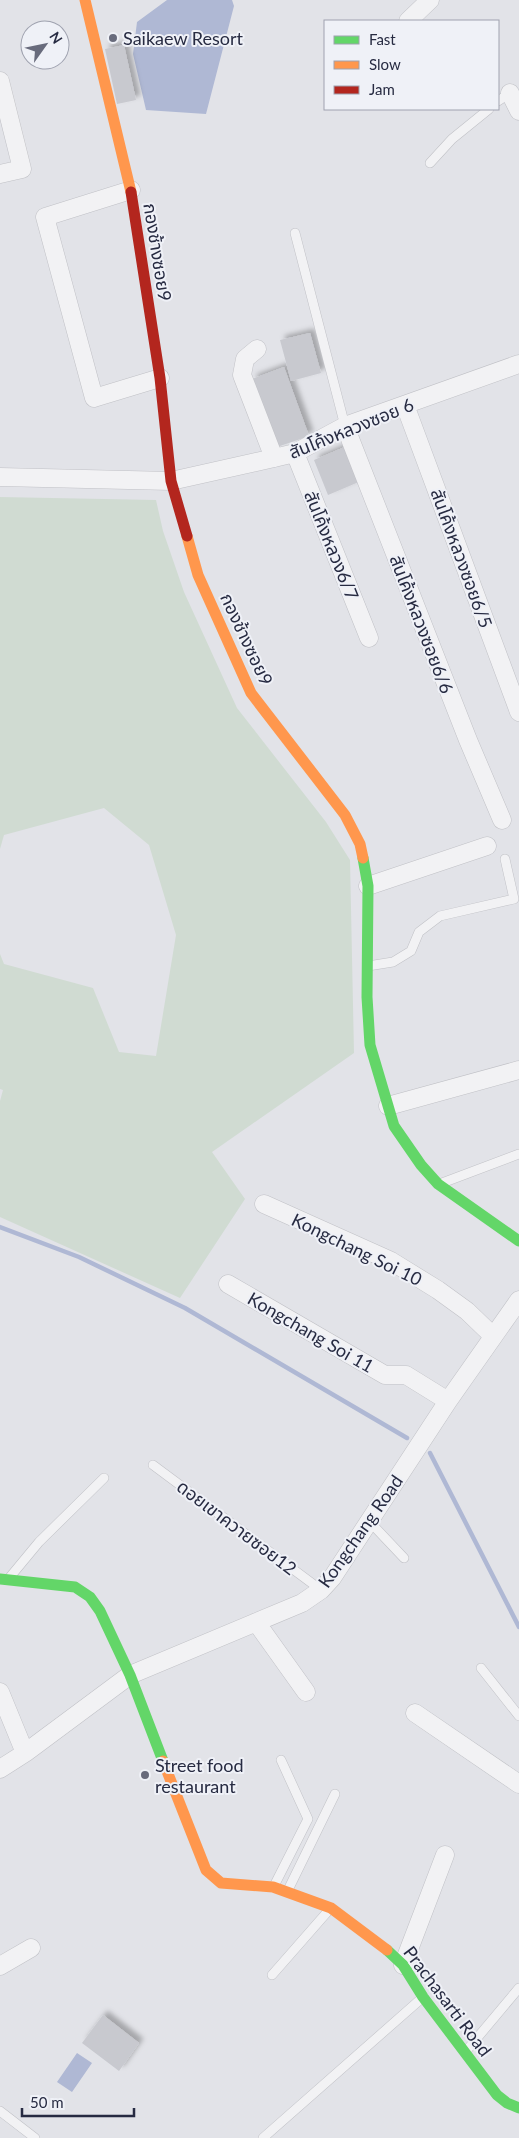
<svg xmlns="http://www.w3.org/2000/svg" width="519" height="2138" font-family="Lato,'Noto Sans Thai',sans-serif">
	<style>
		.green { fill: #d0dbd2 }
		.water { fill: #afb8d4 }
		.lines { fill: none; stroke-linecap: round; stroke-linejoin: round }
		.stream { stroke: #afb8d4; stroke-width: 4.5 }
		.building { fill: #c8c9cf; filter: url(#shadow) }
		.lane-casing { stroke: #c0c1c6; stroke-width: 10 }
		.street-casing { stroke: #c0c1c6; stroke-width: 19 }
		.lane { stroke: #f2f2f4; stroke-width: 9 }
		.street { stroke: #f2f2f4; stroke-width: 18 }
		.fast { stroke: #63d668; stroke-width: 11 }
		.slow { stroke: #ff974d; stroke-width: 11 }
		.jam { stroke: #b3261e; stroke-width: 11 }
		.poi-dot { fill: #686b7c; stroke: #eff1f7; stroke-width: 2 }
		.labels { text-anchor: middle; dominant-baseline: central; stroke-width: 4; stroke-linejoin: round; paint-order: stroke }
		.poi-label { font-size: 18px; fill: #272b42; stroke: #eff1f7; text-anchor: start }
		.street-label { font-size: 18px; fill: #272b42; stroke: #eff1f7 }
	</style>
	<defs>
		<filter id="shadow"><feDropShadow dx="4.5" dy="-4.5" stdDeviation="2.5" flood-color="#0004"/></filter>
	</defs>
	<rect width="100%" height="100%" fill="#e2e3e8"/>
	<!-- green -->
	<path class="green" d="M0,497L156,500L163,531L184,592L237,708L326,822L350,860L354,1053L212,1152L245,1199L180,1298L0,1217V1101L3,1090L0,1089V954L4,964L93,988L119,1052L156,1056L176,935L149,845L104,808L4,835L0,849Z"/>
	<!-- water -->
	<path class="water" d="M167,0H232L234,6L206,114L146,110L133,54L137,22Z
		M77,2053L92,2063L72,2092L57,2082Z"/>
	<g class="lines">
		<!-- stream -->
		<path class="stream" d="M0,1227L79,1257L185,1308L407,1438
			M430,1453L519,1627"/>
	</g>
	<!-- building -->
	<path class="building" d="M124,45L136,100L117,104L105,49Z
		M310,333L321,373L291,381L280,340Z
		M284,367L309,436L277,447L252,379Z
		M347,446L361,481L328,495L314,460Z
		M103,2015L139,2043L119,2071L82,2043Z"/>
	<g class="lines">
		<!-- lane casing -->
		<g class="lane-casing">
			<path id="lane" d="M498,101L510,93
				M430,163L452,139L489,109
				M295,233L345,426
				M368,966L393,962L411,951L419,932L440,916L514,899L505,859
				M442,1183L519,1154
				M153,1465L321,1590
				M369,1521L404,1558
				M10,1577L39,1542L104,1478
				M481,1668L519,1716
				M274,1886L308,1819L281,1760
				M288,1890L335,1794
				M272,1975L329,1910
				M467,2050L519,1988
				M0,2111L35,2138
				M263,2138L422,1998"/>
		</g>
		<!-- street casing -->
		<g class="street-casing">
			<path id="street" d="M408,21L430,0
				M0,81L22,169L0,174
				M510,93L519,111
				M131,190L45,217L94,398L160,378
				M257,349L245,359L242,375L274,458
				M405,405L519,712
				M345,426L468,740L502,820
				M295,453L369,638
				M0,477L171,481L274,458L295,453L345,426L519,364
				M368,886L487,846
				M388,1106L519,1070
				M264,1204L391,1261L438,1290L467,1311L493,1336
				M228,1284L385,1375H406L448,1401
				M256,1622L306,1692
				M0,1692L25,1753
				M415,1713L519,1784
				M0,1769L25,1753L130,1675L302,1603L321,1590L332,1578L448,1401L519,1300
				M403,1965L445,1855
				M0,1966L31,1948"/>
		</g>
		<!-- lane -->
		<use href="#lane" class="lane"/>
		<!-- street -->
		<use href="#street" class="street"/>
		<!-- fast -->
		<path class="fast" d="M363,858L368,886L367,997L370,1045L394,1126L421,1165L438,1184L519,1241
			M0,1579L75,1587L90,1597L100,1611L130,1675L163,1761
			M387,1950L403,1965L423,1997L497,2095L507,2103L519,2108"/>
		<!-- slow -->
		<path class="slow" d="M85,0L131,192
			M187,536L198,575L251,693L345,815L360,844L363,858
			M163,1761L206,1870L221,1883L273,1887L331,1908L387,1950"/>
		<!-- jam -->
		<path class="jam" d="M131,192L160,378L171,481L187,536"/>
	</g>
	<!-- markers -->
	<g class="poi-dot">
		<circle cx="113" cy="38" r="5"/>
		<circle cx="145" cy="1775" r="5"/>
	</g>
	<g class="labels">
		<!-- poi labels -->
		<g class="poi-label">
			<text x="123" y="38">Saikaew Resort</text>
			<text x="155" y="1765">Street food<tspan x="155" dy="21">restaurant</tspan></text>
		</g>
		<!-- street labels -->
		<g class="street-label">
			<text transform="translate(158 252) rotate(81)">กองช้างซอย9</text>
			<text transform="translate(351 428) rotate(-22)">สันโค้งหลวงซอย 6</text>
			<text transform="translate(332 545) rotate(68)">สันโค้งหลวง6/7</text>
			<text transform="translate(462 558) rotate(70)">สันโค้งหลวงซอย6/5</text>
			<text transform="translate(422 624) rotate(69)">สันโค้งหลวงซอย6/6</text>
			<text transform="translate(247 639) rotate(65)">กองช้างซอย9</text>
			<text transform="translate(357 1249) rotate(26)">Kongchang Soi 10</text>
			<text transform="translate(311 1332) rotate(30)">Kongchang Soi 11</text>
			<text transform="translate(237 1527) rotate(37)">ดอยเขาควายซอย12</text>
			<text transform="translate(360 1531) rotate(-55)">Kongchang Road</text>
			<text transform="translate(448 2001) rotate(53)">Prachasarti Road</text>
		</g>
	</g>
	<!-- legend -->
	<rect x="324" y="20" width="175" height="90" fill="#eff1f7" stroke="#9fa2af"/>
	<rect x="334" y="36" width="25" height="8" fill="#63d668" stroke="#9fa2af"/>
	<text x="369" y="45" font-size="15" fill="#272b42">Fast</text>
	<rect x="334" y="61" width="25" height="8" fill="#ff974d" stroke="#9fa2af"/>
	<text x="369" y="70" font-size="15" fill="#272b42">Slow</text>
	<rect x="334" y="86" width="25" height="8" fill="#b3261e" stroke="#9fa2af"/>
	<text x="369" y="95" font-size="15" fill="#272b42">Jam</text>
	<!-- north arrow -->
	<g transform="translate(45 45) rotate(57)"><circle r="24" fill="#eff1f7" stroke="#9fa2af"/>
	<path d="M0-4L9 19L0 12L-9 19Z" fill="#686b7c"/>
	<text y="-8" font-size="14" font-weight="bold" text-anchor="middle" fill="#272b42">N</text>
	</g>
	<!-- scale -->
	<path d="M22 2108v8h112v-8" fill="none" stroke="#272b42" stroke-width="2.5"/>
	<text x="30" y="2108" font-size="15" fill="#272b42" stroke="#eff1f7" stroke-width="4" paint-order="stroke">50 m</text>
</svg>
